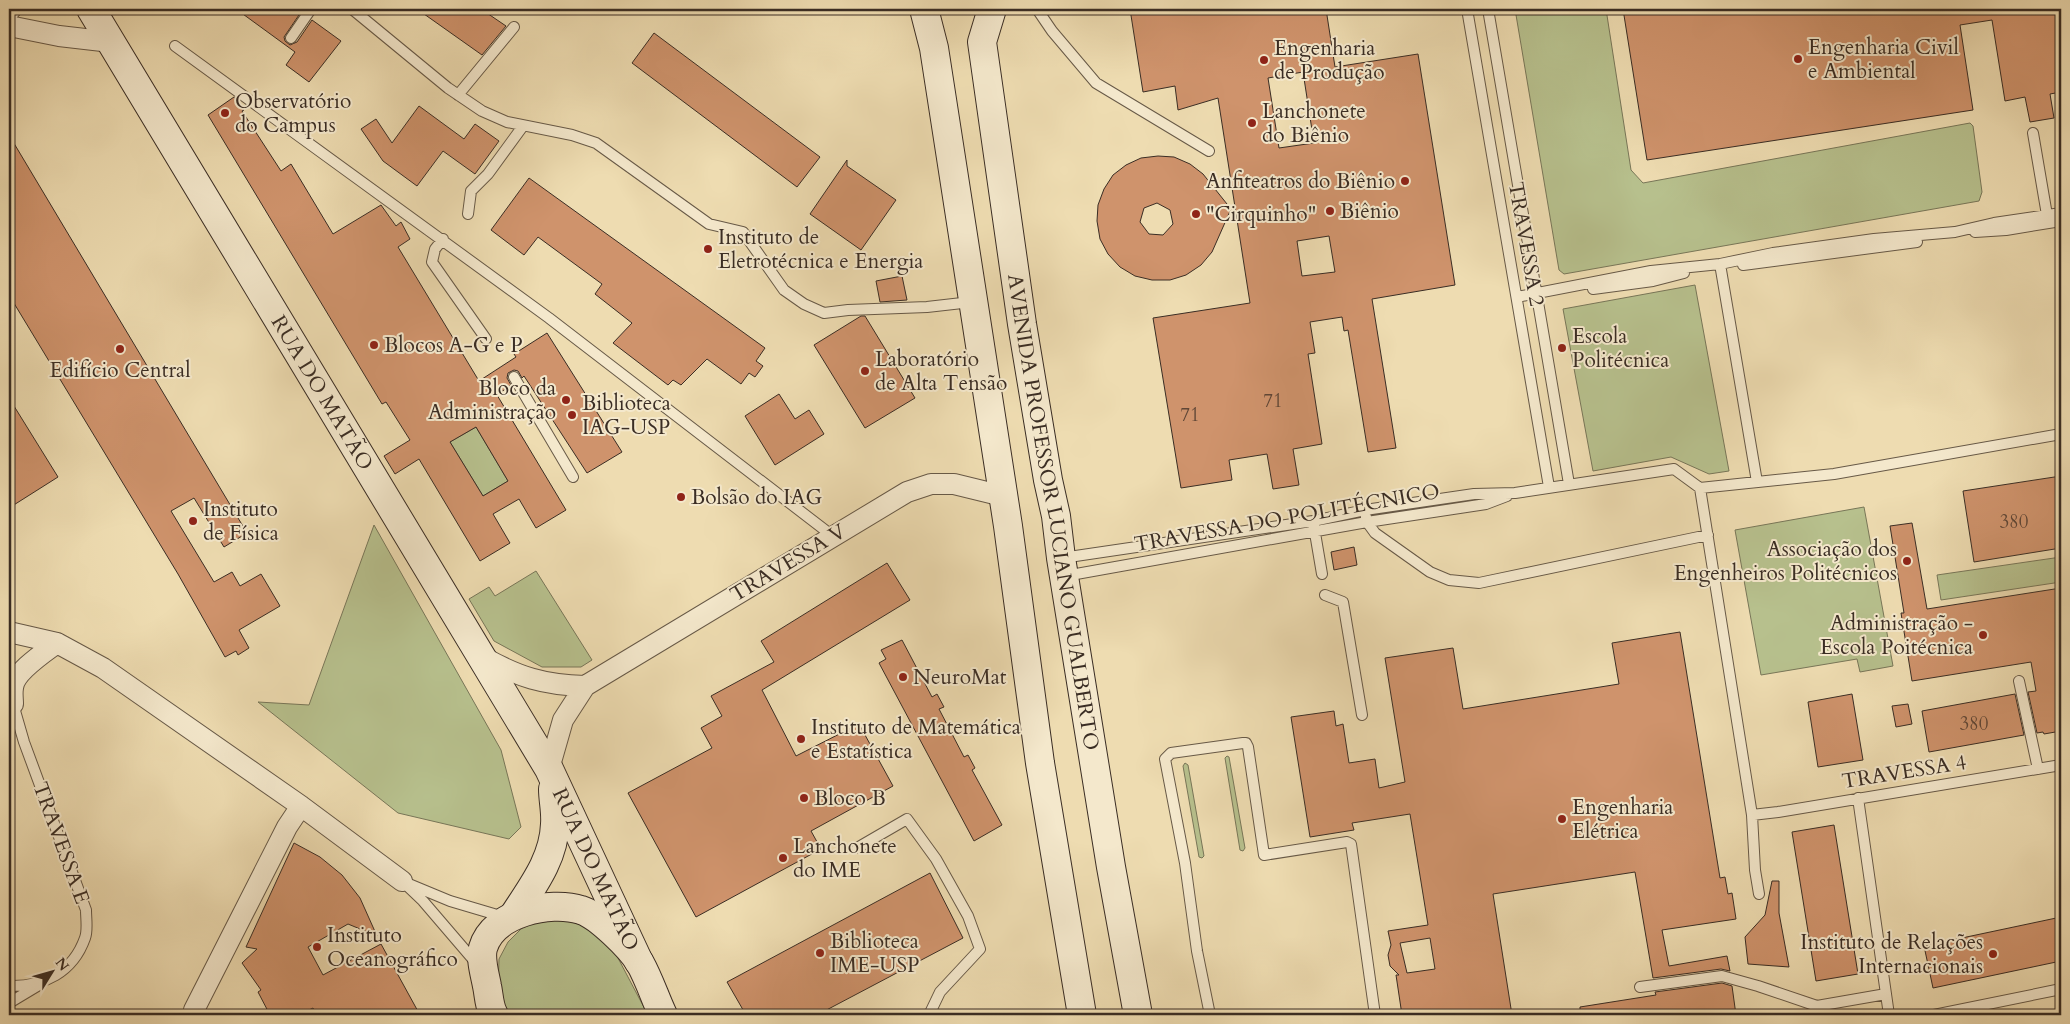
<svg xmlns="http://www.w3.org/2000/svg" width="2070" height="1024" font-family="Cardo,serif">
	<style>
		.green { fill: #b7c08d; stroke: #787658 }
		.building { fill: #cf936c; stroke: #3a2d24; fill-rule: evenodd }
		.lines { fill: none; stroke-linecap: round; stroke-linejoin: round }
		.lane-casing { stroke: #675947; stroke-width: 12 }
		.street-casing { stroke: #675947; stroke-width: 22 }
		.secondary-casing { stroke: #3a2d24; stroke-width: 30 }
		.lane { stroke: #f4e8cc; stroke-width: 10 }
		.street { stroke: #f4e8cc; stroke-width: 20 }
		.secondary { stroke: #f4e8cc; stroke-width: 28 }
		.poi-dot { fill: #8f2418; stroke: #f4e8cc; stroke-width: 2 }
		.labels { text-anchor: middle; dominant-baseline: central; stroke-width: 4; stroke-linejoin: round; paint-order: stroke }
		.number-label { font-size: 19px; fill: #5f4636 }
		.poi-label { font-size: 21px; fill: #3a2d24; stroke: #f4e8cc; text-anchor: start }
		.street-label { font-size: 21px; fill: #3a2d24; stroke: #f4e8cc }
	</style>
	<rect width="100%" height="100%" fill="#eedcb1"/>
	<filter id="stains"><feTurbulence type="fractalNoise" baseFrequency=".004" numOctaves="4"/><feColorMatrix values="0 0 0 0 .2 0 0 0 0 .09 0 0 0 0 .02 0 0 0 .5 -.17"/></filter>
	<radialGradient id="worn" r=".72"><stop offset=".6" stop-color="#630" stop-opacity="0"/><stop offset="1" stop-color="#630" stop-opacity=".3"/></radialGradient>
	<!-- green -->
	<path class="green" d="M1515,9H1606L1631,170L1643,183L1970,123L1973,126L1982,192L1979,201L1564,274L1559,270Z
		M1695,285L1729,471L1709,474L1671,457L1593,471L1563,309Z
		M476,427L508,481L483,496L450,442Z
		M1864,507L1893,666L1860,672L1857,659L1761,675L1735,530Z
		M374,525L501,750L521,827L509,839L398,813L258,702L309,705Z
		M2061,557V582L1941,600L1937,575Z
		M536,571L592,660L581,667H542L494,641L469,599L489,587L495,596Z
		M1227,756L1229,757L1245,848L1243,851L1240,850L1225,758Z
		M1185,763L1188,765L1204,856L1202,858L1199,857L1183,766Z
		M539,920L581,921L608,939L648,1015H508L498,996L499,959L508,942L521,929Z"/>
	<!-- building -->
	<path class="building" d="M236,9H297L301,12L284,37L285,41L290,45L297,42L312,20L341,41L309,82L286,65L295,52Z
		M417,9H481L506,26L482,55Z
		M1130,9H1326L1335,67L1418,54L1455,285L1372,299L1396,448L1368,452L1348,330L1344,331L1342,317L1310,322L1315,353L1308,354L1322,444L1293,449L1299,485L1273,489L1267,454L1229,460L1232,480L1181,488L1153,318L1250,303L1218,98L1178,110L1175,86L1143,92ZM1303,72L1314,143L1279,148L1268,78ZM1329,236L1335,272L1302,276L1297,241Z
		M1623,9H2061V92L2050,94L2054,118L2030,122L2025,97L2005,101L1992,20L1960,25L1973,110L1647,160Z
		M654,33L820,157L797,187L632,63Z
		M234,97L244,110L242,111L281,171L291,164L333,234L381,205L396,226L401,222L410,239L398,247L479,381L516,357L514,354L547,333L622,452L587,473L524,376L522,378L518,371L514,370L508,373L507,378L511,385L497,395L566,510L536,528L519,499L493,514L510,543L480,561L419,459L395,474L384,456L410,440L386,402L382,404L208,115ZM476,427L508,481L483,496L450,442Z
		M419,106L464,139L475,124L499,141L475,174L443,151L417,186L383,161L361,129L376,119L392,143Z
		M9,135L247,533L224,547L194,498L171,511L214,582L232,572L240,586L261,574L280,606L239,630L249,648L238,655L236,651L225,657L178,574L9,295Z
		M1158,156L1174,157L1190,164L1203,174L1231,209L1212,252L1201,265L1186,275L1170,280H1152L1135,276L1120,267L1108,254L1100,239L1097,221L1098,205L1104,189L1113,175L1126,165L1141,158ZM1157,203L1170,210L1173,224L1163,235L1149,234L1140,222L1144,208Z
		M847,160V166L896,200L861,250L810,214Z
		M529,178L765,348L756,361L763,366L755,377L749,373L741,384L707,359L681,385L673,380L668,385L613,343L632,323L595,294L602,284L538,237L524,255L491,230Z
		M902,276L907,300L880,302L876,281Z
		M861,316H865L915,398L865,428L814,345Z
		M779,394L795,419L809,410L824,434L775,465L745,416Z
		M9,398L58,477L9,508Z
		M2061,476V548L1974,562L1963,491Z
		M1912,523L1927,609L2061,588V731L2044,734L2043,732L2037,733L2028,692L2036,691L2031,662L1912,681L1901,613H1904L1890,526Z
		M1354,547L1357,565L1334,570L1331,552Z
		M887,563L910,600L762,690L796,756L859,724L893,786L811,831L821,849L696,917L628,793L712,748L701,728L722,716L711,696L774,662L761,641Z
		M1680,632L1720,878L1725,877L1728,894L1732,893L1736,919L1662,930L1669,966L1727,956L1730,971L1721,969L1653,978L1635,872L1493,894L1512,1015H1402L1396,975H1399L1390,966L1388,955L1391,945L1388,931L1428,925L1410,814L1352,823L1354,830L1310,837L1291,717L1334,711L1336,726L1343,724L1349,763L1375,759L1379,788L1405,782L1385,658L1453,648L1463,709L1619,684L1612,643ZM1430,938L1435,969L1407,973L1400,943Z
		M902,640L932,697L937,694L944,707L939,709L964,757L968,755L975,768L972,770L1002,825L974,841L879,663L886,659L881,650Z
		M1852,694L1863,760L1818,767L1808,702Z
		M2015,694L2024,735L1929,752L1922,711Z
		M1908,704L1912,724L1896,727L1892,706Z
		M1834,825L1858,974L1816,981L1792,832Z
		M294,843L320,857L342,875L360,898L377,936L348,924L308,947L323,975L381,944L420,1015H317L313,1008L299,1015H270L258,992L261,990L242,963L257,949L246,947Z
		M930,873L963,938L817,1015H746L727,982Z
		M1772,881H1779V913L1789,967L1748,964L1745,937L1765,915Z
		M2061,917V961L1933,988L1924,946Z
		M1722,983L1732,986L1736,1015H1580V1007L1656,995L1655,992Z"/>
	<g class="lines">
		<!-- lane casing -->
		<g class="lane-casing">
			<path id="lane" d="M352,9L448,88L482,111L507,122L572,135L596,143L709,224L743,232L784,290L804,304L824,313L848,310L927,307L971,302
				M1037,9L1052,31L1096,83L1209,151
				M1467,9L1549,487
				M1488,9L1569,484
				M291,38L311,9
				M175,46L549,318L834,537
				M458,95L514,27
				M2033,133L2047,215
				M468,214L471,191L488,174L523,126
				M1975,232L2006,230L2061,221
				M443,239L435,249L432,262L486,339
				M1720,264L1757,482
				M1743,265L1917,242
				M1593,289L1653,281L1684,273
				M1517,297L1651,271L1720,264L1773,253L1874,239L1955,232L1994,223L2061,213
				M514,377L573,477
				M1700,488L1752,815L1755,870L1759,894
				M1366,517L1367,522L1375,533L1430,572L1449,580L1479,583L1708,535
				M1314,527L1322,574
				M1062,558L1313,521L1365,510L1474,494L1515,493L1674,469L1700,488L1834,474L2061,434
				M1065,576L1367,522L1486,504L1507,496
				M1325,595L1343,602L1362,715
				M2019,681L2038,769
				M1858,798L1889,1015
				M1752,815L1778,812L2061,765
				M857,848L907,819L936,859L968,916L980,949L940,992L929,1015
				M402,881L423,901L477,964
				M409,884L450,901L504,917
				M9,986C44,987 73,972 85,938C88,930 86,919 86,910L24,742L13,704
				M1640,987L1722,976L1758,986L1817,1006L1886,994
				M9,1003L39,985
				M1210,1015L1197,951L1185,863L1165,759L1171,753L1243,743H1246L1248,747L1264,855L1347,842L1351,844L1375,1015
				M1934,1015L2061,989"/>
		</g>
		<!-- street casing -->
		<g class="street-casing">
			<path id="street" d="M9,11L11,9
				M9,26L59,36L111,42
				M9,632L57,643L103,668L301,806L402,881
				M483,657C518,677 544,685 585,686
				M13,704C13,699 12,693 13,688C14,672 45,652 57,643
				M549,769L563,720L585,686L907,492L931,484H954L1003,496
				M194,1010L287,827L301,806"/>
		</g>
		<!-- secondary casing -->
		<g class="secondary-casing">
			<g id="secondary">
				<path id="s1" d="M91,9L549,769L639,962"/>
				<path d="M924,9L934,48L1008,526L1040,763L1082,1015"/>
				<path id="s2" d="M992,9L982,42L1022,324L1048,480L1056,516L1061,558L1111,867L1138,1015"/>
				<path d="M514,915C532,887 554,859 555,824C556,812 553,800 553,789"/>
				<path d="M494,1015C489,1007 489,995 487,986C485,975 480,959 483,948C493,913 550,900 581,910C598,915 631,948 640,963C649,979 655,998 663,1015"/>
			</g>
		</g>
		<!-- lane -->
		<use href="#lane" class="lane"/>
		<!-- street -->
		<use href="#street" class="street"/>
		<!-- secondary -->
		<use href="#secondary" class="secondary"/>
	</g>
	<!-- markers -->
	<g class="poi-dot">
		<circle cx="1798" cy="59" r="5"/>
		<circle cx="1264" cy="60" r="5"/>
		<circle cx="225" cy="113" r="5"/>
		<circle cx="1252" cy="123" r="5"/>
		<circle cx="1405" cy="181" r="5"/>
		<circle cx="1330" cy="211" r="5"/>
		<circle cx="1196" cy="214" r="5"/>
		<circle cx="708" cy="249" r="5"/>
		<circle cx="374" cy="345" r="5"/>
		<circle cx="1562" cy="348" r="5"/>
		<circle cx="120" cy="349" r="5"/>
		<circle cx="865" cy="371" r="5"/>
		<circle cx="566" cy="400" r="5"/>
		<circle cx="572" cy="415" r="5"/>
		<circle cx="681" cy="497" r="5"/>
		<circle cx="193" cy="521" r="5"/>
		<circle cx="1907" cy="561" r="5"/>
		<circle cx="1983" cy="635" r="5"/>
		<circle cx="903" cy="677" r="5"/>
		<circle cx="801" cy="739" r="5"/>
		<circle cx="804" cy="798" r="5"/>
		<circle cx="1562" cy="819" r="5"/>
		<circle cx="783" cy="858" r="5"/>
		<circle cx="317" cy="947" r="5"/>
		<circle cx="820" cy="953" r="5"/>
		<circle cx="1993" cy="954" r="5"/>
	</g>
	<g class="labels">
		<!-- number labels -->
		<g class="number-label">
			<text x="1273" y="401">71</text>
			<text x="1190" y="415">71</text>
			<text x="2014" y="522">380</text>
			<text x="1974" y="724">380</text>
		</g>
		<!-- poi labels -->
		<g class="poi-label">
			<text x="1808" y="47">Engenharia Civil<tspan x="1808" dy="24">e Ambiental</tspan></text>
			<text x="1274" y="48">Engenharia<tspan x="1274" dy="24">de Produção</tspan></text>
			<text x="235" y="101">Observatório<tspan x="235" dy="24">do Campus</tspan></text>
			<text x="1262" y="111">Lanchonete<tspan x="1262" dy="24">do Biênio</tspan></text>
			<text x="1395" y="181" text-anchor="end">Anfiteatros do Biênio</text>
			<text x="1340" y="211">Biênio</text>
			<text x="1206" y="214">"Cirquinho"</text>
			<text x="718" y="237">Instituto de<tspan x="718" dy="24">Eletrotécnica e Energia</tspan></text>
			<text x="1572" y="336">Escola<tspan x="1572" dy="24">Politécnica</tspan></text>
			<text x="384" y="345">Blocos A-G e P</text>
			<text x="875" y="359">Laboratório<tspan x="875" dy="24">de Alta Tensão</tspan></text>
			<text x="120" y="370" text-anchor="middle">Edifício Central</text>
			<text x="556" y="388" text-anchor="end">Bloco da<tspan x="556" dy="24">Administração</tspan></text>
			<text x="582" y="403">Biblioteca<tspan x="582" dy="24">IAG-USP</tspan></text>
			<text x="691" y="497">Bolsão do IAG</text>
			<text x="203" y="509">Instituto<tspan x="203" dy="24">de Física</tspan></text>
			<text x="1897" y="549" text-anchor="end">Associação dos<tspan x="1897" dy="24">Engenheiros Politécnicos</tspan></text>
			<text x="1973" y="623" text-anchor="end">Administração -<tspan x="1973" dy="24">Escola Poitécnica</tspan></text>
			<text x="913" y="677">NeuroMat</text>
			<text x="811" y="727">Instituto de Matemática<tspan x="811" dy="24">e Estatística</tspan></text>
			<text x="814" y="798">Bloco B</text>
			<text x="1572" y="807">Engenharia<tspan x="1572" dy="24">Elétrica</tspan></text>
			<text x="793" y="846">Lanchonete<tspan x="793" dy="24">do IME</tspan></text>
			<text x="327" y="935">Instituto<tspan x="327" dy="24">Oceanográfico</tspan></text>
			<text x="830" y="941">Biblioteca<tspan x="830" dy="24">IME-USP</tspan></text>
			<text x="1983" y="942" text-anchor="end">Instituto de Relações<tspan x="1983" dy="24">Internacionais</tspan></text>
		</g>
		<!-- street labels -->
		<g class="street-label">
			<text transform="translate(1526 244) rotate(80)">TRAVESSA 2</text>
			<text stroke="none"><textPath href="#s1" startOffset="448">RUA DO MATÃO</textPath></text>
			<text stroke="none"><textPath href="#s2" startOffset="510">AVENIDA PROFESSOR LUCIANO GUALBERTO</textPath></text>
			<text transform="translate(1287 518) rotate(-10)">TRAVESSA DO POLITÉCNICO</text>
			<text transform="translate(788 563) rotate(-31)">TRAVESSA V</text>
			<text transform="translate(1904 772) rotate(-9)">TRAVESSA 4</text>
			<text transform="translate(61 843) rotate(70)">TRAVESSA E</text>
			<text stroke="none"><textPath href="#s1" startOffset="998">RUA DO MATÃO</textPath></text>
		</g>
	</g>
	<!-- margin -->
	<rect width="2070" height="1024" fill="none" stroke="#eedcb1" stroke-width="30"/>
	<rect x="10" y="10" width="2050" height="1004" fill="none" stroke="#3a2d24" stroke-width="2.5"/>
	<rect x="15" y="15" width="2040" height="994" fill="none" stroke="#3a2d24"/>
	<!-- north arrow -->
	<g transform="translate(52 972) rotate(53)" stroke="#f4e8cc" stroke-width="4" paint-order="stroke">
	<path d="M0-4L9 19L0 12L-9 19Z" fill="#3a2d24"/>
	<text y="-8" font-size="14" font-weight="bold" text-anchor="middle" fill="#3a2d24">N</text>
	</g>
	<rect width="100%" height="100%" filter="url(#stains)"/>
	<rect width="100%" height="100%" fill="url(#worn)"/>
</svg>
